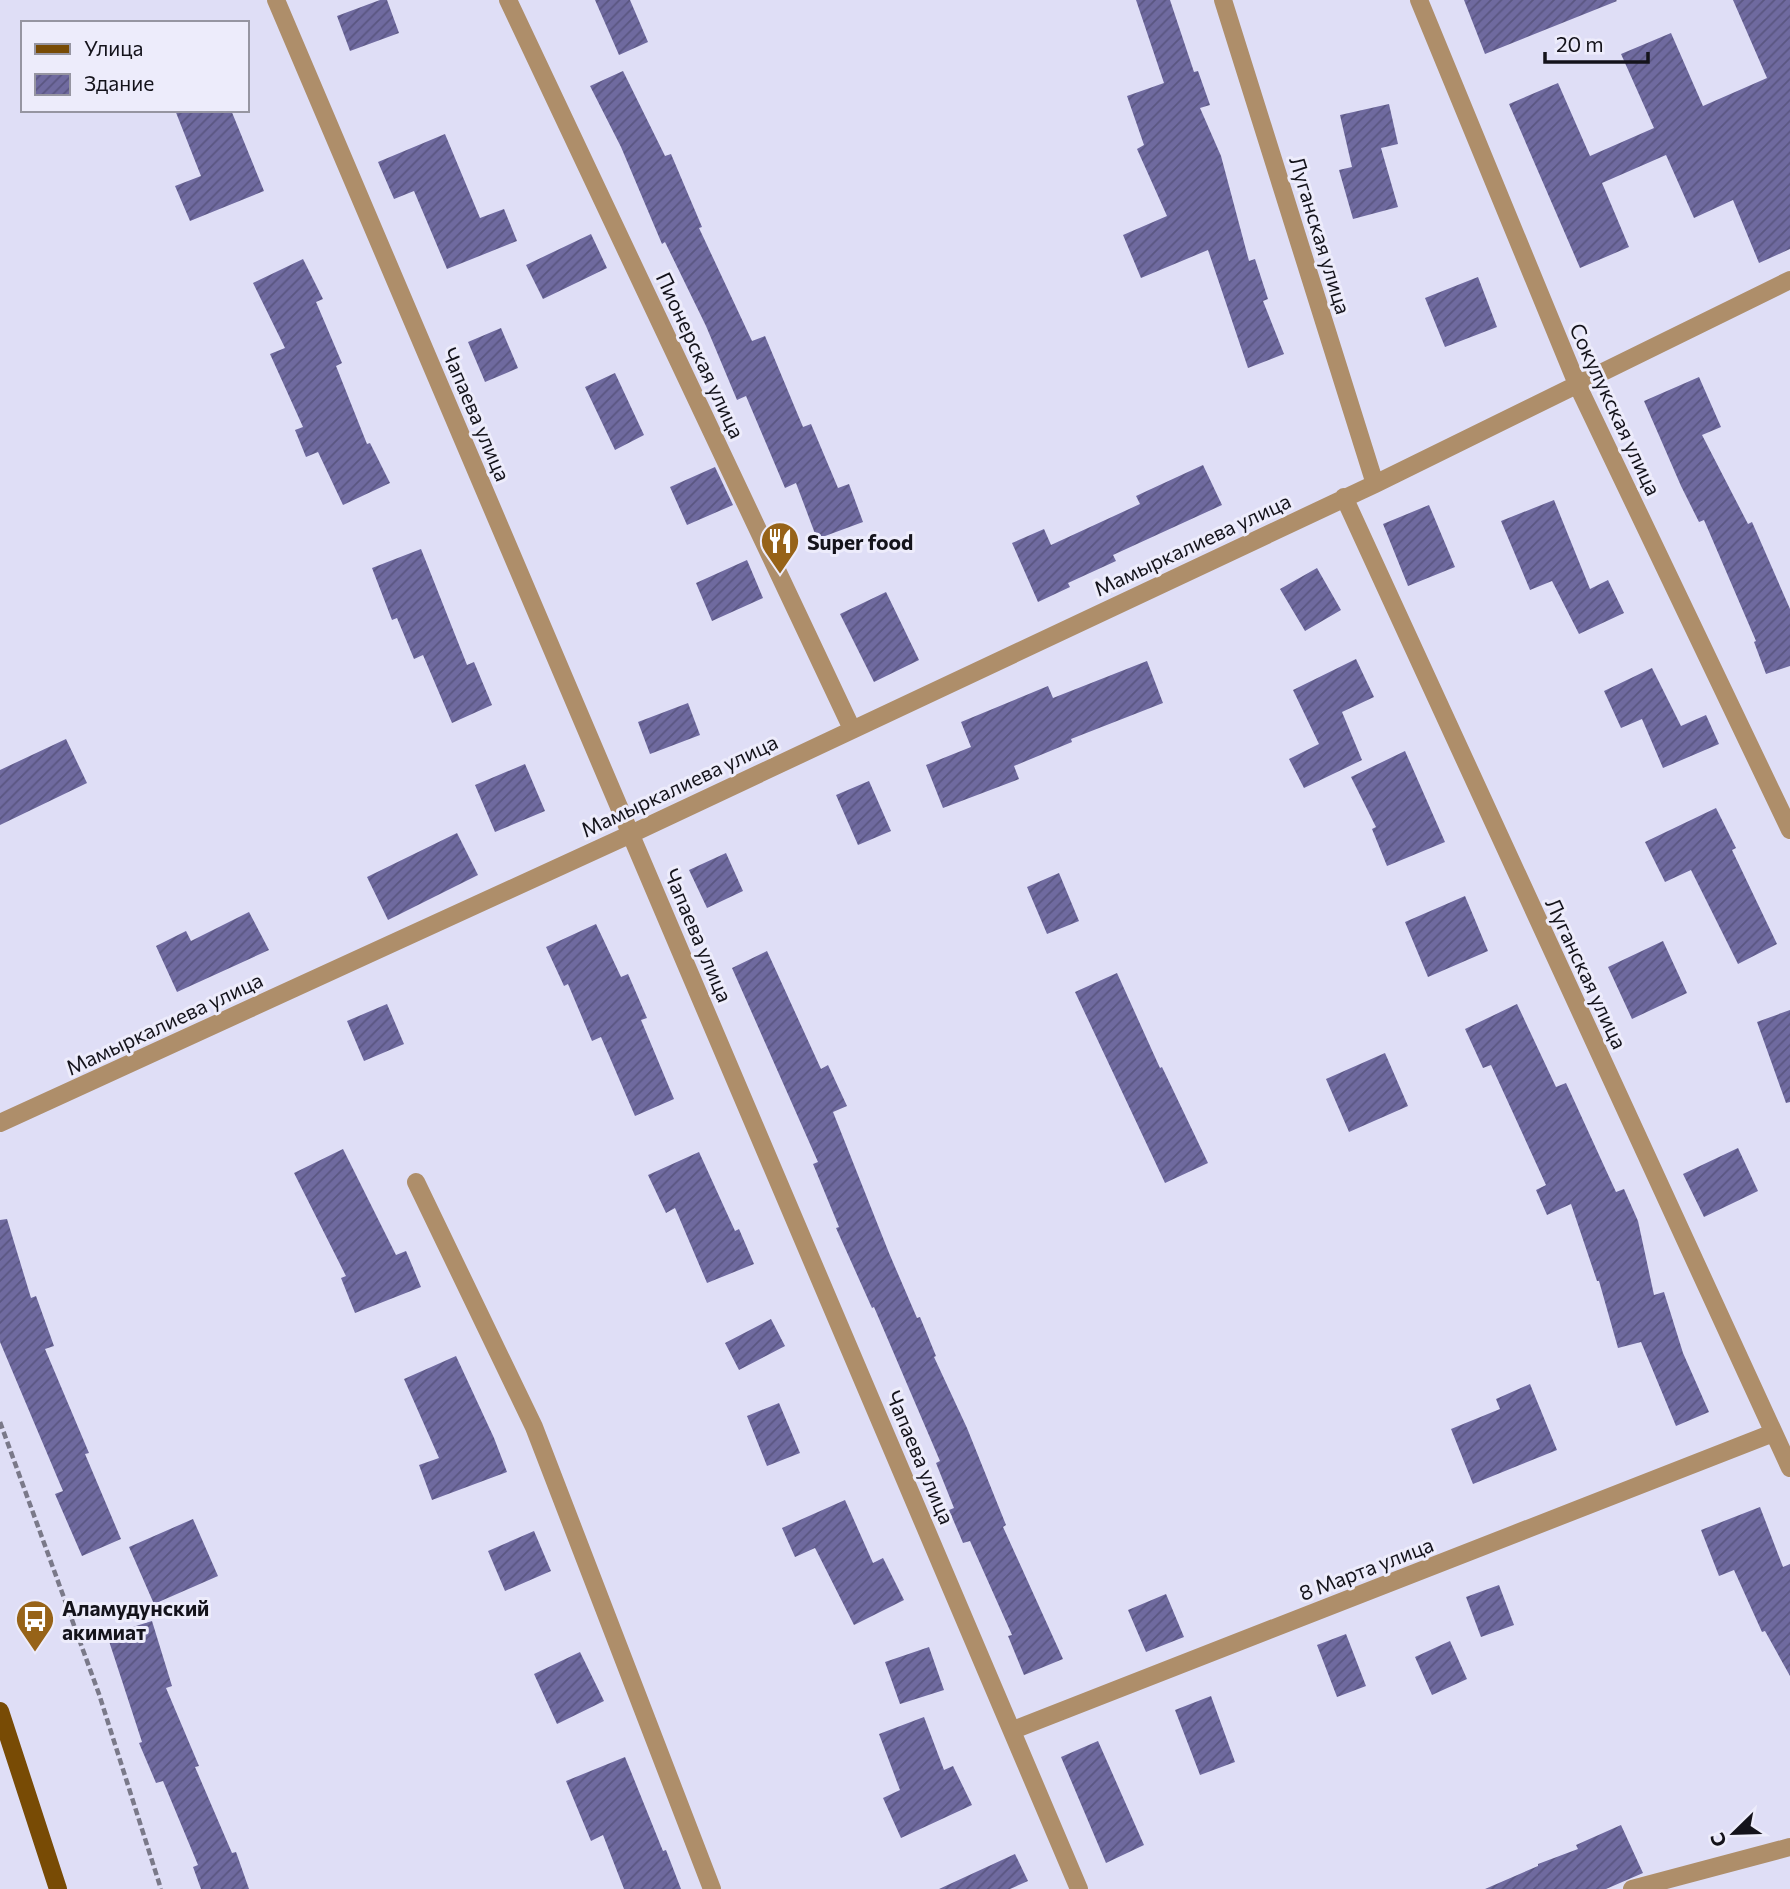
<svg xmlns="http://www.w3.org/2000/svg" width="1790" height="1889" font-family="Commissioner,sans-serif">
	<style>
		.building { fill: url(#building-hatch) }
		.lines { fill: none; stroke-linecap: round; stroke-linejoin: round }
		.path { stroke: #7a7989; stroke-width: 4.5; stroke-dasharray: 7 3.5; stroke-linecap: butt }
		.minor { stroke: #ae8e6a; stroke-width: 18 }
		.major { stroke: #784b05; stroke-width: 18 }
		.labels { text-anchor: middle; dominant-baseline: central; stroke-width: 6; stroke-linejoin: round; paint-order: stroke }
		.street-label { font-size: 21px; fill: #14131b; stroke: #edecfb }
		.poi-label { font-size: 21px; font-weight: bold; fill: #14131b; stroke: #edecfb; text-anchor: start }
	</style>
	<defs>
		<pattern id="building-hatch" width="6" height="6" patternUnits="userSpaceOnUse" patternTransform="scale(1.75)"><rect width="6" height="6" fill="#6f6a9f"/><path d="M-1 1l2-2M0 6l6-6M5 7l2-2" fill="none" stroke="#5a5681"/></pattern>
	</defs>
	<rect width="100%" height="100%" fill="#dfdef6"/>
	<!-- building -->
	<path class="building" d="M380,0H387L399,33L350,51L337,16Z
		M595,0H630L648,42L619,55Z
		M1136,0H1170L1194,72L1198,71L1210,105L1200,108L1221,156L1249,261L1255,259L1268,299L1263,301L1284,354L1248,368L1208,250L1141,278L1123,235L1167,216L1137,149L1144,145L1127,96L1164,83Z
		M1464,0H1616L1617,1L1485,54Z
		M1733,0H1790V249L1759,263L1733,200L1694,218L1666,155L1602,183L1629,247L1580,268L1509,104L1558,83L1590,156L1654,128L1621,54L1671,33L1703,106L1767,78Z
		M623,71L665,156L671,154L702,227L699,228L752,341L765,336L803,427L811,424L838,488L849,484L863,522L817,539L796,483L785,488L746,396L737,400L706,326L665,242L662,244L621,147L590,86Z
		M1389,104L1398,144L1381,148L1398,207L1353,219L1339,170L1352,167L1340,115Z
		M175,110H231L264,191L190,221L175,186L201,176Z
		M445,134L480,218L504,209L517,241L447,269L414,191L394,199L378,162Z
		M591,234L607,268L543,299L526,265Z
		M303,259L323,299L316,302L342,363L336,366L367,444L370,443L390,483L343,505L318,452L306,457L295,430L303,427L270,354L285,348L253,283Z
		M1478,277L1497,327L1445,347L1425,298Z
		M501,328L518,368L485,382L468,342Z
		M615,373L644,435L615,450L585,387Z
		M1699,377L1721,427L1702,435L1748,524L1752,522L1790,609V666L1766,674L1754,642L1756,641L1704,520L1699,522L1681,486L1644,401Z
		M1203,465L1222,505L1113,555L1116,561L1068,583L1070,587L1038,602L1012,543L1044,529L1051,545L1140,504L1136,496Z
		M715,467L733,505L687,525L670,487Z
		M1554,500L1590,589L1608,580L1624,613L1579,634L1552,581L1530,590L1501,521Z
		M1429,505L1455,567L1408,586L1383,524Z
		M421,549L467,665L474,662L492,705L452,723L423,655L414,659L397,618L392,620L372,568Z
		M747,560L763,598L712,621L696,583Z
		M1317,568L1341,610L1305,631L1280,589Z
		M886,592L919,660L874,682L840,614Z
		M1356,659L1374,697L1342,712L1362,760L1304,788L1289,759L1319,744L1293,690Z
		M1147,661L1163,703L1071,739L1072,742L1014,766L1019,779L943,808L926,765L971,747L961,722L1048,686L1053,698Z
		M1652,668L1681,726L1706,715L1719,744L1663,768L1642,719L1621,728L1604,691Z
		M688,703L700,735L650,754L638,722Z
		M66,739L87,783L0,825V770Z
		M1405,751L1445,842L1387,866L1372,829L1376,827L1351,777Z
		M525,764L545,811L495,832L475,785Z
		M869,781L891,831L858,845L836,795Z
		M1716,808L1736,848L1732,850L1777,944L1738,964L1691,870L1665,882L1645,842Z
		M457,833L478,875L388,920L367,877Z
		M726,853L743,891L707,908L689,870Z
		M1059,873L1079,921L1047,934L1027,887Z
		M1465,896L1488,951L1428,977L1405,922Z
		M249,912L269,950L177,992L156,946L186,931L191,941Z
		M596,924L621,977L628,974L647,1018L641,1020L674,1099L635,1116L601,1037L592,1041L568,984L564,986L546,947Z
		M1663,941L1687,993L1632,1019L1608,967Z
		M767,951L821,1069L828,1065L847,1106L833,1112L889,1253L917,1318L920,1317L936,1356L934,1357L967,1428L1006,1525L1003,1527L1063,1659L1024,1675L1008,1636L1012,1635L970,1541L963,1543L949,1510L954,1508L936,1463L940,1461L874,1307L872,1308L836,1228L839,1227L813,1164L818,1162L732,968Z
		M1117,973L1160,1068L1162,1067L1208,1163L1165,1183L1075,992Z
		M387,1004L404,1044L364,1061L347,1021Z
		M1517,1004L1556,1087L1566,1083L1616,1192L1624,1189L1638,1221L1654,1295L1664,1292L1683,1353L1709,1412L1676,1426L1641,1342L1618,1348L1599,1281H1597L1571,1204L1547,1215L1536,1190L1546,1185L1491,1065L1483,1068L1465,1029Z
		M1790,1010V1102L1786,1103L1757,1022Z
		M1385,1053L1408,1106L1349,1132L1326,1079Z
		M1738,1148L1758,1191L1704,1217L1683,1174Z
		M343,1149L396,1255L406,1251L421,1287L355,1313L341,1278L346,1276L294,1173Z
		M699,1152L735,1231L739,1229L754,1264L707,1283L675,1208L666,1213L648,1175Z
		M7,1219L31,1298L36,1296L54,1346L45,1349L89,1453L85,1454L121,1539L82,1556L55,1494L63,1491L0,1342V1220Z
		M771,1319L785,1346L739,1370L725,1343Z
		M456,1356L494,1438L507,1472L432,1500L419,1465L439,1458L404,1379Z
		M1530,1384L1557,1450L1473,1484L1451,1429L1500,1409L1496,1399Z
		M779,1403L800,1453L767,1466L747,1416Z
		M845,1500L873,1563L883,1558L904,1600L854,1625L815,1548L795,1557L782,1528Z
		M1760,1507L1783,1567L1790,1564V1676L1765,1631L1762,1632L1734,1570L1719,1576L1701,1530Z
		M193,1519L218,1576L154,1604L129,1547Z
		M534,1531L551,1571L505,1591L488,1551Z
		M1499,1585L1514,1625L1481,1637L1466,1597Z
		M1166,1594L1184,1637L1146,1652L1128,1610Z
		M152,1621L172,1686L166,1688L199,1766L195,1767L232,1853L236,1852L249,1889H201L193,1867L198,1865L163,1781L156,1783L139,1743L142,1742L107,1635Z
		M1346,1634L1366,1686L1337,1697L1317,1645Z
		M1450,1641L1467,1679L1432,1695L1415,1657Z
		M929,1647L944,1690L900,1704L885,1662Z
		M580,1652L604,1701L557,1724L534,1674Z
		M1211,1696L1235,1762L1200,1775L1175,1710Z
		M924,1717L944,1770L953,1766L972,1805L901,1838L883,1798L900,1790L879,1734Z
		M1098,1741L1144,1845L1106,1863L1061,1757Z
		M625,1757L663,1851L666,1850L681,1889H624L603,1835L591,1841L566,1781Z
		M1621,1825L1643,1873L1606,1889H1485L1538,1866V1864L1578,1849L1576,1845Z
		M1015,1854L1028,1881L1010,1889H939Z"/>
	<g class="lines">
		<!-- path -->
		<path class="path" d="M0,1422L99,1694L161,1889"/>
		<!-- minor -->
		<path class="minor" d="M276,0L1079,1889
			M508,0L852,729
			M1223,0L1375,484
			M1419,0L1577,384L1790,830
			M1344,497L1790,1468
			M0,1123L631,834L1375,484L1790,280
			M416,1182L534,1427L712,1889
			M1013,1730L1773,1433
			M1632,1889L1790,1847"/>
		<!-- major -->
		<path class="major" d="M0,1711L58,1889"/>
	</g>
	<!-- icons -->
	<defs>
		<g id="restaurant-pin" transform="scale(2.0125)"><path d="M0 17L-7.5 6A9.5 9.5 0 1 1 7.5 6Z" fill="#976318" stroke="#edecfb"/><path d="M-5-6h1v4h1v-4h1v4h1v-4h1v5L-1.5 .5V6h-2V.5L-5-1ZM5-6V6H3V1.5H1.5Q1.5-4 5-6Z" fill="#fff"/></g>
		<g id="bus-pin" transform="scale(2.0125)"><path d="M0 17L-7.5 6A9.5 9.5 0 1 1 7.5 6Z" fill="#976318" stroke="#edecfb"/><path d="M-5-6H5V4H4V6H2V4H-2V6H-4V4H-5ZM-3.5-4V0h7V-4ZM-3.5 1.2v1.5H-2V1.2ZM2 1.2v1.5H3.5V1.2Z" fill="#fff"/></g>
	</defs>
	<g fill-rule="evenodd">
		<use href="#restaurant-pin" x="780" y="541"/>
		<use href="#bus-pin" x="35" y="1619"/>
	</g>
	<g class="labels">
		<!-- street labels -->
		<g class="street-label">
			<text transform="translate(1321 235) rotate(73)">Луганская улица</text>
			<text transform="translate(701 355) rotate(65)">Пионерская улица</text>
			<text transform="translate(1616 409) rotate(65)">Сокулукская улица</text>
			<text transform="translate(477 414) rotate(67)">Чапаева улица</text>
			<text transform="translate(1192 544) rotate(-25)">Мамыркалиева улица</text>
			<text transform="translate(679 785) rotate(-25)">Мамыркалиева улица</text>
			<text transform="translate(699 935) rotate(67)">Чапаева улица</text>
			<text transform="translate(1587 973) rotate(65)">Луганская улица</text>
			<text transform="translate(164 1023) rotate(-25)">Мамыркалиева улица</text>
			<text transform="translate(921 1457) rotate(67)">Чапаева улица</text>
			<text transform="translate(1366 1568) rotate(-21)">8 Марта улица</text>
		</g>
		<!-- poi labels -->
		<g class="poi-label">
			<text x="807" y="541">Super food</text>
			<text x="62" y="1607">Аламудунский<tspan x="62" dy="24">акимиат</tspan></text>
		</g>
	</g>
	<!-- legend -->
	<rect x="21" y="21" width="228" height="91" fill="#edecfb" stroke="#9695a1" stroke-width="2"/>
	<rect x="35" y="44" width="35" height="10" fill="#784b05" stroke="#9695a1" stroke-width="2"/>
	<text x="84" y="56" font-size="21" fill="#14131b">Улица</text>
	<rect x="35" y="74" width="35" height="21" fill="url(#building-hatch)" stroke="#9695a1" stroke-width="2"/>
	<text x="84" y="91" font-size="21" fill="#14131b">Здание</text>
	<!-- north arrow -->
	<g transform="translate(1734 1833) rotate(247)" stroke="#edecfb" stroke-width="5" paint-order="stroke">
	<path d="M0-5L12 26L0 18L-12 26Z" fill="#14131b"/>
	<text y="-10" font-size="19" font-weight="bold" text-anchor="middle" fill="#14131b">С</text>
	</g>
	<!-- scale -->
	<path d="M1545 52v10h103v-10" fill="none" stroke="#14131b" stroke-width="3.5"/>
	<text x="1556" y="52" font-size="21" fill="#14131b" stroke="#edecfb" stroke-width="5" paint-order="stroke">20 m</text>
</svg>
